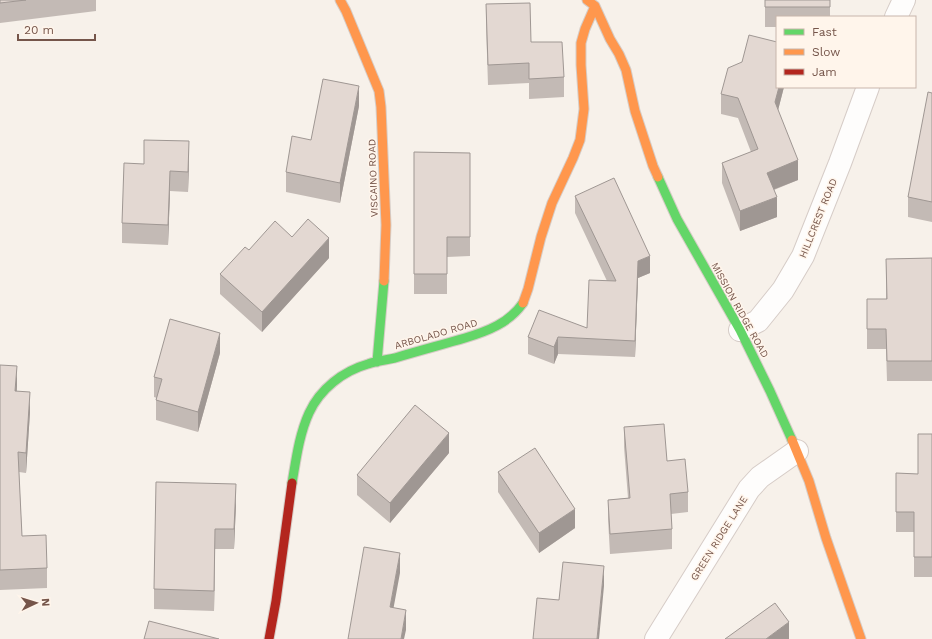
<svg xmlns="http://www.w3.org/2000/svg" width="932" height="639" font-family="'Work Sans',sans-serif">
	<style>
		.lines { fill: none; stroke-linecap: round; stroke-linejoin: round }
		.street-casing { stroke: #d6ccc7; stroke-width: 24 }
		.fast-casing { stroke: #d6ccc6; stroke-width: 11 }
		.slow-casing { stroke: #d6ccc6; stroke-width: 11 }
		.jam-casing { stroke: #d6ccc6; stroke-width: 11 }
		.street { stroke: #fefdfc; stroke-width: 22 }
		.fast { stroke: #63d668; stroke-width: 9 }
		.slow { stroke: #ff974d; stroke-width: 9 }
		.jam { stroke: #b3261e; stroke-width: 9 }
		.wall { fill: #c3bab5 }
		.shaded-wall { fill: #9f9793 }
		.building { fill: #e3d8d2; stroke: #9f9793 }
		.labels { text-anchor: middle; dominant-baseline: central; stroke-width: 3; stroke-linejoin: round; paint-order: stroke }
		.street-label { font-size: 10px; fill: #75554a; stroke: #fff5eb }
	</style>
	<rect width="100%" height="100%" fill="#f7f1ea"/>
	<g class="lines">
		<!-- street casing -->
		<g class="street-casing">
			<path id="street" d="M896,17L904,0
				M740,330L758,321L783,290L803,256L840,163L868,87
				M656,639L749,489L760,477L797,451"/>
		</g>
		<!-- fast casing -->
		<g class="fast-casing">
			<path id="fast" d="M658,177L677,219L740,330L770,391L792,440
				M377,362L384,281
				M292,483C296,460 299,435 309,413C320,389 343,371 368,364C377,361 386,360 395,358C418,351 441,345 465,338C488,331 509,323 523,303"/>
		</g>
		<!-- slow casing -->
		<g class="slow-casing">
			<path id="slow" d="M340,0L346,11L379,91L381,107L386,225L384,281
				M587,0L595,6L610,39L619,54L626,70L635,111L653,166L658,177
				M523,303L528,289L541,237L552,203L573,158L580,140L584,109L581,65V43L585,29L595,6
				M792,440L809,481L826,538L861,639"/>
		</g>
		<!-- jam casing -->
		<g class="jam-casing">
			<path id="jam" d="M269,639L276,601L292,483"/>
		</g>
		<!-- street -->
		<use href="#street" class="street"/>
		<!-- fast -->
		<use href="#fast" class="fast"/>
		<!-- slow -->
		<use href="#slow" class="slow"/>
		<!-- jam -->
		<use href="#jam" class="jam"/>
	</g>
	<!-- wall -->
	<path class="wall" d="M0,0H96V11L0,23Z
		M765,0H830V17H777V27H765Z
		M486,4L531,42L564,77V97L529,99V83L488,85L486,24Z
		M777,87H784L778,110L798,180L774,190L777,217L740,231L722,183V163L751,152L738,118L721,114V94Z
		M932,93V222L908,217V197Z
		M359,106L340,203L286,192V172Z
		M414,152L470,153V256L447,257V294H414Z
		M189,161L188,192L170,191L168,245L122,243V223L144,164Z
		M575,196L650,273L638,278L635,357L558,354L554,364L528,354V337L587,328L607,281L575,213Z
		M292,237L329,258L262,332L220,294V274L249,250Z
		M932,258V381H887L886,349H867V299H886V259Z
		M220,353L198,432L156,420V400L157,398L154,397V377Z
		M0,365L17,386V391L30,412L26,473L19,472L22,536L47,568V588L0,590Z
		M624,427L667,461L688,492V512L671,514L672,529V549L610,554L608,519V500L628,498L624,447Z
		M932,434V577H914V532H896V473L918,474Z
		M449,453L390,523L357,495V475Z
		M498,472L575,528L539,553L498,492Z
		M236,504L234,549H215L214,611L154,609V589Z"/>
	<!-- shaded-wall -->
	<path class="shaded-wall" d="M359,86V106L340,203V183Z
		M779,87H784L775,122V102Z
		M189,141V161L188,192V172Z
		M798,160V180L767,192V173Z
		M170,171V191L168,245V225Z
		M777,197V217L740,231V211Z
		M329,238V258L262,332V312Z
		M650,256V273L638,278L635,357V341L638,261Z
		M220,333V353L198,432V412Z
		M558,337V354L554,364V347Z
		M17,366V386L15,411V391Z
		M30,392V412L26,473V453Z
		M449,433V453L390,523V503Z
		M236,484V504L234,549V529Z
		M575,509V528L539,553V533Z
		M215,529V549L214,611V591Z
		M400,553V573L390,627V607Z
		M604,566V586L599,639H597Z
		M406,610V630L404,639H401Z
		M789,622V639H766Z"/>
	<!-- building -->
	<path class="building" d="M0,0H26L0,3Z
		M765,0H830V7H765Z
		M530,3L531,42H562L564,77L529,79V63L488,65L486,4Z
		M749,35L777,42V87H779L775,102L798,160L767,173L777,197L740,211L722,163L758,149L738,98L721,94L728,68L742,62Z
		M323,79L359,86L340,183L286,172L292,136L311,140Z
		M928,92L932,93V202L908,197Z
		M144,140L189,141L188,172L170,171L168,225L122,223L124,163L144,164Z
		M414,152L470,153V237H447V274H414Z
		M614,178L650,256L638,261L635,341L558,337L554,347L528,337L539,310L587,328L589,280L616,281L575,196Z
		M308,219L329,238L262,312L220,274L245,247L249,250L275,221L292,237Z
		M932,258V361H887L886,329H867V299H887L886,259Z
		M170,319L220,333L198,412L156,400L162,379L154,377Z
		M0,365L17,366L15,391L30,392L26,453L18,452L22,536L46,535L47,568L0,570Z
		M415,405L449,433L390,503L357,475Z
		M664,424L667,461L685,459L688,492L670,494L672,529L610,534L608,500L630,498L624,427Z
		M918,434H932V557H914V512H896V473L918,474Z
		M535,448L575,509L539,533L498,472Z
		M156,482L236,484L234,529H215L214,591L154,589Z
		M364,547L400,553L390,607L406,610L401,639H348Z
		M563,562L604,566L597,639H533L537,598L559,600Z
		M775,603L789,622L766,639H725Z
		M149,621L219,639H144Z"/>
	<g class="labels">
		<!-- street labels -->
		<g class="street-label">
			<text transform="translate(373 178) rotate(-92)">VISCAINO ROAD</text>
			<text transform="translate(818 218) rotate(-68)">HILLCREST ROAD</text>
			<text transform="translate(740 310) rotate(61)">MISSION RIDGE ROAD</text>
			<text transform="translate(436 334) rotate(-16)">ARBOLADO ROAD</text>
			<text transform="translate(719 538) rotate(-58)">GREEN RIDGE LANE</text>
		</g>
	</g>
	<!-- legend -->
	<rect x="776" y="16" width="140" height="72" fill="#fff5eb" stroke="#c8b5ab"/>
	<rect x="784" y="29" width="20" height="6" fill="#63d668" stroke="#c8b5ab"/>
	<text x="812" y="36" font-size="12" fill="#75554a">Fast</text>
	<rect x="784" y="49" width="20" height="6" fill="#ff974d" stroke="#c8b5ab"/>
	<text x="812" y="56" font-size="12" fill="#75554a">Slow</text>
	<rect x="784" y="69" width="20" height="6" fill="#b3261e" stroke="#c8b5ab"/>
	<text x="812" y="76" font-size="12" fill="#75554a">Jam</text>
	<!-- north arrow -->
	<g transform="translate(36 603) rotate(86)" stroke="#fff5eb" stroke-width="3" paint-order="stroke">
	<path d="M0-3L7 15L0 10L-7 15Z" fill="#75554a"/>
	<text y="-6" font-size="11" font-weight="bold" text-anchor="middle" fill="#75554a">N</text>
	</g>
	<!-- scale -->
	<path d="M18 34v6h77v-6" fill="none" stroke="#75554a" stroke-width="2"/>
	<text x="24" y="34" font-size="12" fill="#75554a" stroke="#fff5eb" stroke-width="3" paint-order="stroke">20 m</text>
</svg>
